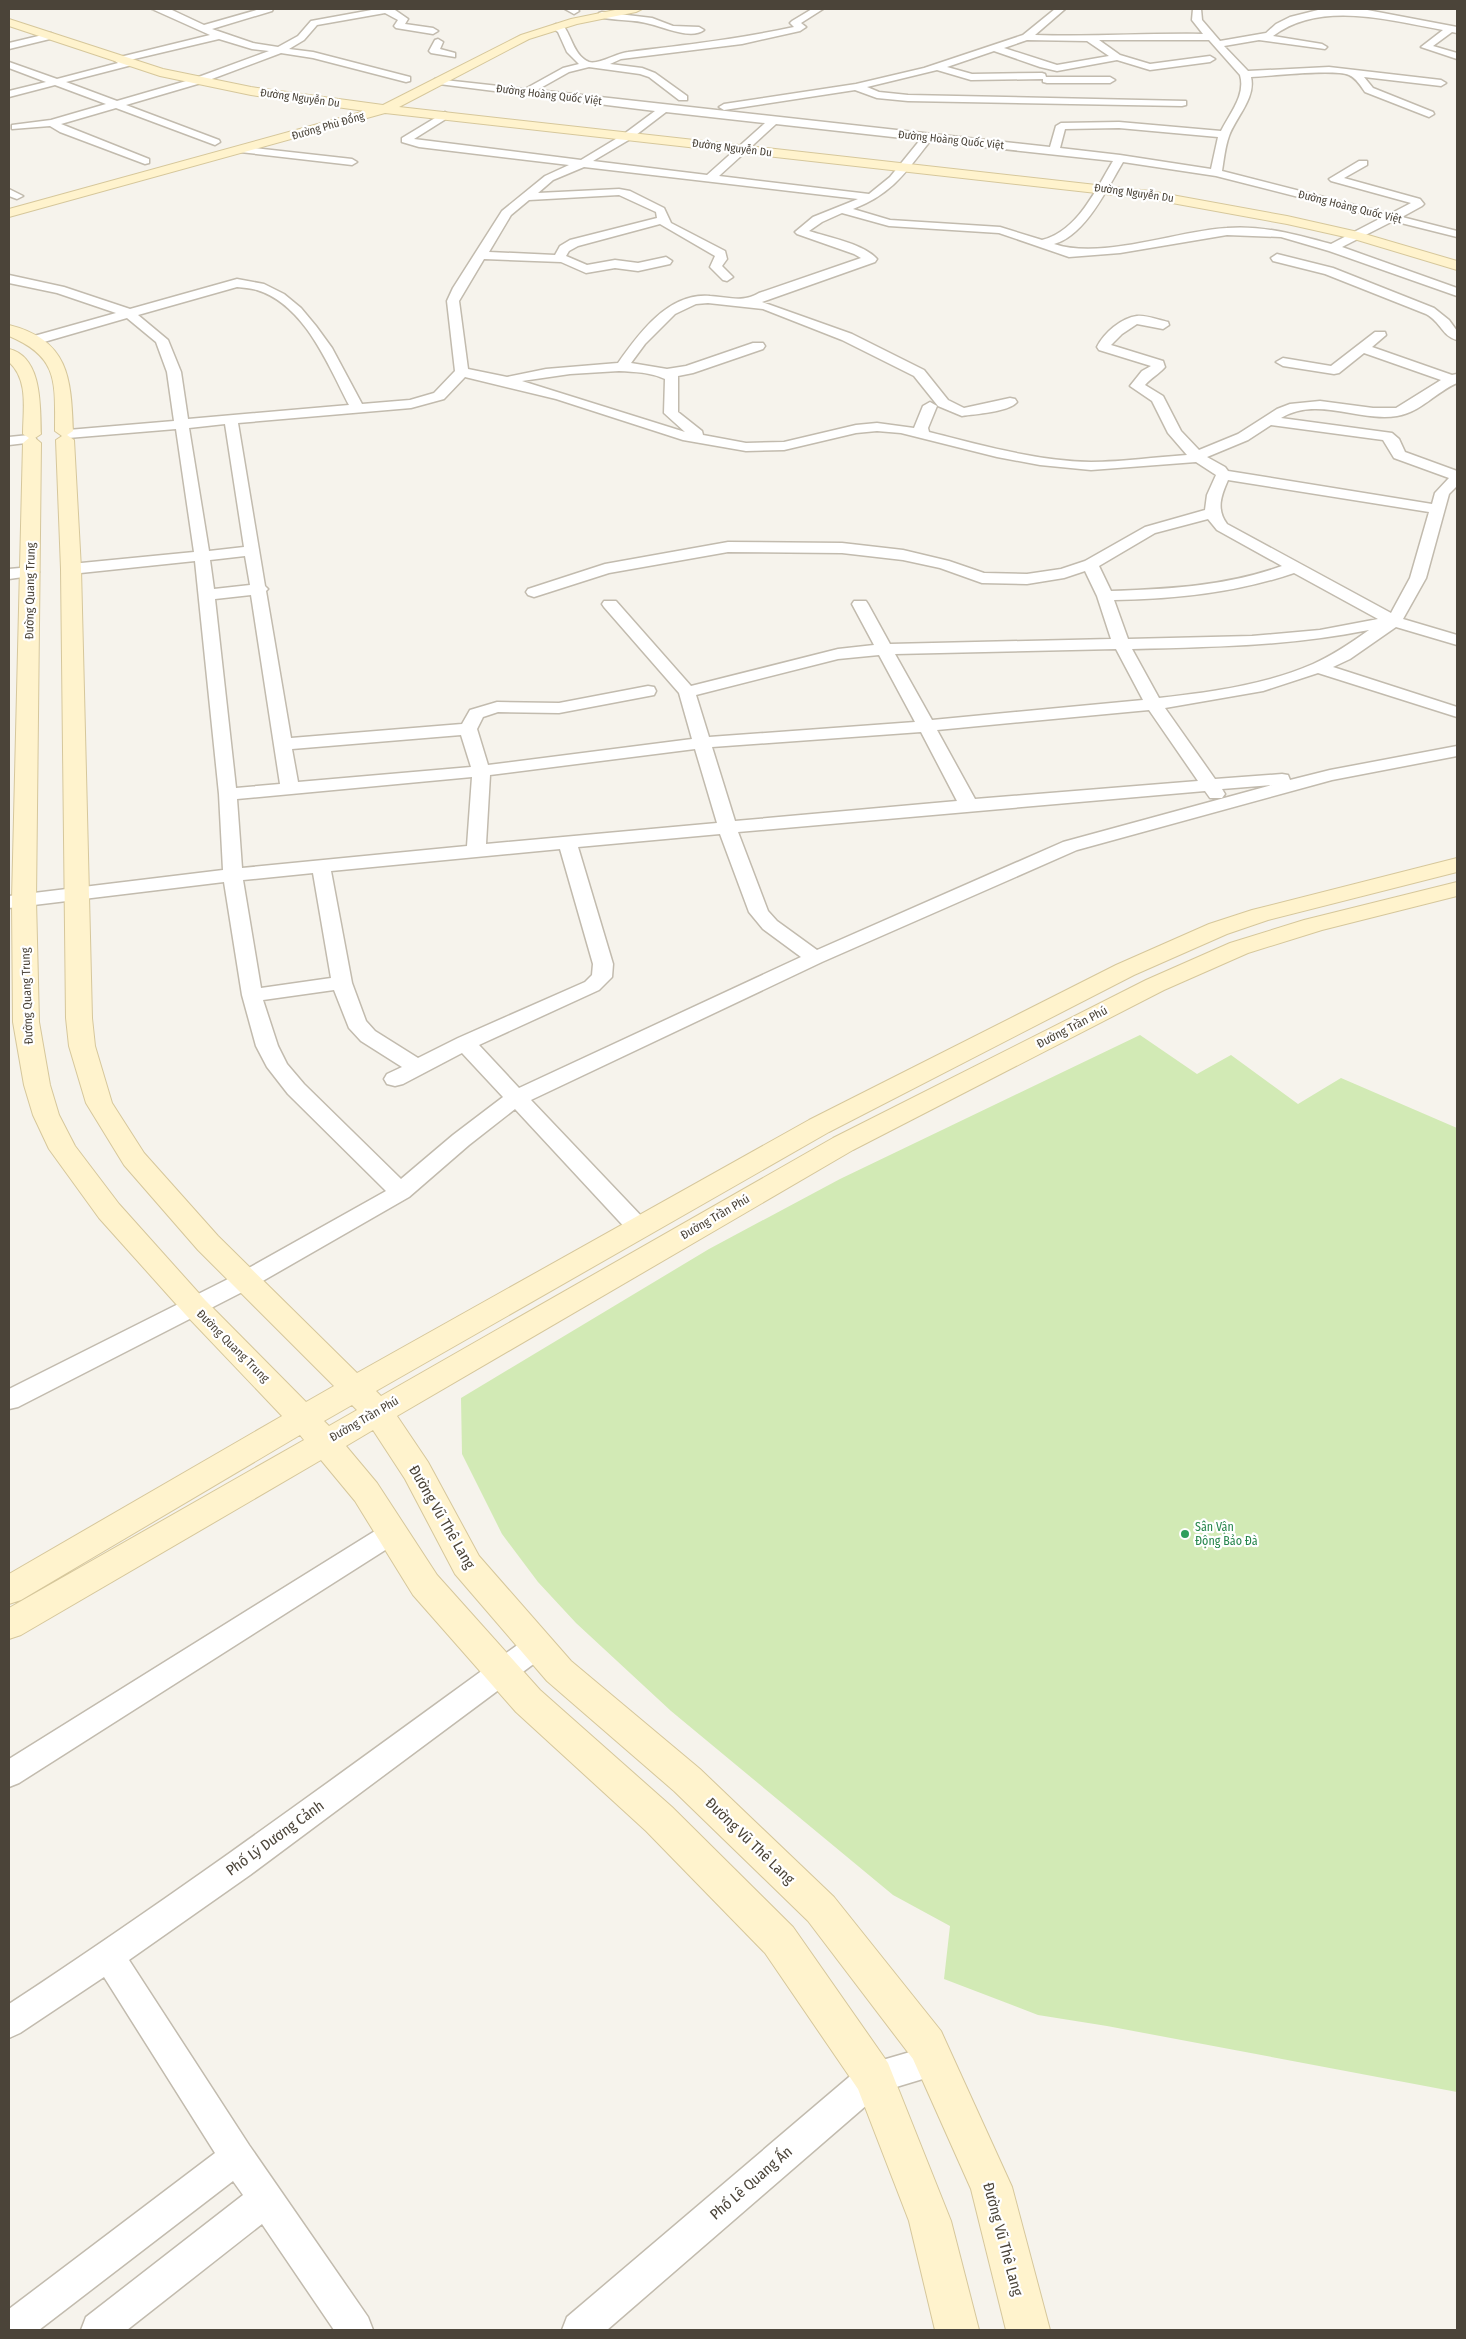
<svg xmlns="http://www.w3.org/2000/svg" width="1466" height="2339" font-family="'Fira Sans Condensed',sans-serif">
	<style>
		.green { fill: #d2eab5 }
		.lines { fill: none; stroke-linecap: round; stroke-linejoin: round }
		.street-casing { stroke: #c2bbae; stroke-width: 3 }
		.secondary-casing { stroke: #d6c79b; stroke-width: 2 }
		.street { fill: #fff; fill-rule: evenodd }
		.secondary { fill: #fff3cd; fill-rule: evenodd }
		.leisure-dot { fill: #2e9e5b; stroke: #fff; stroke-width: 2 }
		.labels { text-anchor: middle; dominant-baseline: central; stroke-width: 4.5; stroke-linejoin: round; paint-order: stroke }
		.far-street-label { font-size: 11px; fill: #4b4439; stroke: #fff }
		.street-label { font-size: 12px; fill: #4b4439; stroke: #fff }
		.leisure-label { font-size: 12px; fill: #27864d; stroke: #fff; text-anchor: start }
		.near-street-label { font-size: 15px; fill: #4b4439; stroke: #fff }
	</style>
	<rect width="100%" height="100%" fill="#f6f3ec"/>
	<!-- green -->
	<path class="green" d="M1140,1035L1197,1074L1231,1055L1298,1104L1341,1078L1457,1128V2092L1107,2026L1038,2015L944,1979L950,1926L893,1895L671,1711L576,1623L538,1582L502,1534L462,1454L461,1398L709,1249L840,1179Z"/>
	<g class="lines">
		<!-- street casing -->
		<g class="street-casing">
			<path id="street" d="M152,9L172,10L204,25L260,9H273L272,11L212,29L253,43L278,47L298,36L311,21L377,9H395V10L408,19L405,24L433,28L438,31L433,34L396,28L394,26L398,20L385,13L317,25L304,40L289,49L313,52L410,77V81L406,82L313,58L281,53L201,83L126,105L219,140L220,142L215,145L116,108L61,124L149,159V163L145,164L60,132L50,126L12,129V125L51,120L106,104L55,85L9,97V91L46,82L9,68V62L57,79L118,63L114,60L116,58L210,35ZM219,39L252,49L269,51L193,79L117,101L66,82L132,65L134,63L130,60Z
				M565,9H577L579,11L574,14Z
				M812,9H823L801,23L806,27L800,31L742,44L621,59L610,64L642,68L655,73L687,96V100H679L649,77L640,74L589,67L569,72L537,90L1050,147L1056,126L1061,123L1119,122L1221,131C1230,113 1246,95 1240,75L1209,40H1099L1120,55L1150,64L1210,56L1215,59L1210,62L1150,70L1117,60L1057,71L1040,67L994,51L947,67L972,74L1042,73L1045,74L1046,77H1110L1115,80L1110,83H1047L1043,82V79L971,80L937,70L867,87L879,92L908,95L1186,101V105L1182,106L908,101L877,98L855,90L724,110L719,107L724,104L856,84L924,68L1023,35L1055,9H1065L1035,35C1091,37 1147,33 1203,34L1192,20L1193,9H1201L1202,20L1220,41L1266,33L1276,24L1290,17L1322,9H1362L1457,27V33L1452,32L1433,46L1457,53V59L1421,47L1443,30C1389,20 1320,0 1273,36L1322,44L1327,47L1325,49L1259,40L1224,46L1248,71L1329,67L1441,80L1446,83L1441,86L1364,77L1373,88L1433,112L1434,114L1429,117L1365,92C1361,86 1356,78 1349,75C1333,69 1272,76 1251,77C1256,98 1236,117 1229,136C1225,147 1224,159 1222,171L1390,214L1411,203L1331,181L1329,179L1359,161H1367V165L1344,178L1420,199L1424,204L1422,206L1402,217L1457,231V237L1393,221L1342,247L1457,288V296L1329,251L1281,237L1227,235L1120,253L1069,257L999,233L889,226L842,213L822,222L809,231C828,237 864,244 877,259L875,262L762,302L852,334L924,370L948,400L964,408L1010,398L1015,399L1017,402C1009,412 975,414 962,416L938,406L914,376L842,340L763,309L708,303L696,304L675,314L645,344L631,363L667,369L686,366L753,343H763L765,346L763,349L693,373L678,376V412L702,431L703,435L746,443L784,442L856,425L877,423L914,428L923,406L930,402L937,406L928,428L929,432C981,445 1036,461 1091,462C1123,462 1155,457 1187,455L1168,433L1152,401L1130,386L1142,371L1151,366L1099,350L1097,347C1104,333 1121,318 1137,316C1147,315 1158,320 1168,322L1169,325L1163,329L1137,324L1122,334L1111,345L1163,361L1165,367C1159,374 1151,378 1145,385L1163,396L1181,431L1199,450L1238,434L1277,409L1290,404L1320,401L1373,408H1396L1441,380L1364,353L1339,373L1334,374L1283,366L1276,362L1283,358L1331,366L1375,332H1385L1386,335L1372,347L1452,375L1457,374V383C1436,392 1421,412 1397,416C1359,422 1317,396 1281,418L1392,433L1399,439L1405,452L1457,471V486L1449,494L1426,578L1403,619L1457,635V645L1396,627L1350,659L1333,667L1457,707V717L1318,673L1263,691L1165,708L1215,779L1282,774L1288,775L1290,780L1330,770L1457,746V756L1332,780L1077,850L822,962L531,1100L646,1221L650,1227L646,1233L638,1235L630,1233L515,1109L469,1145L409,1197L254,1286L18,1407L9,1409V1389L238,1274L386,1191L288,1094L267,1067L256,1046L242,995L224,882L9,908V896L223,870L219,794L195,561L71,574L65,572L63,569L65,566L71,564L194,552L176,429L68,438L61,434L68,430L174,421L167,372L156,342L127,318L37,344H27L26,341L27,338L116,313L57,293L9,283V275L64,287L130,309L237,279L264,284L284,294L301,308L316,326L332,348L362,404L410,400L434,393L455,371L447,301L453,288L502,211L545,176L569,165L419,147L402,142V138L445,112L450,115L449,117L414,139L581,160L624,134L655,111L439,84L434,81L435,79L525,89L563,68L579,64L567,52L558,32L551,27L556,24L565,28C572,39 575,56 589,62C598,65 617,53 628,52C684,45 739,39 794,27L790,23L792,21ZM1027,40L1087,41L1109,56L1057,65L1004,48ZM666,112L765,123L707,175L593,161L632,138ZM776,124L920,140L890,177L869,194L719,176ZM1119,128L1218,137L1211,169L1120,155L1060,148L1065,129ZM930,141L1113,161C1096,189 1078,231 1042,240L1000,227L890,220L853,209C892,194 906,172 930,141ZM1123,162L1216,176L1381,218L1331,244C1297,235 1263,225 1227,228C1176,231 1102,260 1054,244C1085,236 1108,187 1123,162ZM584,167L858,199L813,217L795,232L797,234L854,254L861,258L759,293C742,303 729,297 710,296C669,292 639,333 618,363L546,369L507,377L468,369L459,301L484,259L561,262L586,273L615,268L638,271L670,264L672,261L666,257L638,263L615,260L587,265L566,256L569,251L578,246L660,224L715,256L710,267L723,280L727,281L733,277L722,266L727,259L725,251L671,223L664,208L630,191L619,189L538,193L553,180ZM619,195L656,212L657,218L570,240L560,246L555,255L489,252L511,215L529,200ZM237,287C244,288 251,288 257,290C305,305 328,365 349,405L188,419L181,372L168,340L138,315ZM619,371C635,372 650,372 665,379L664,413L685,432L522,381L570,374ZM465,377L556,399L683,440L746,451L784,450L856,433L877,431L901,433L997,457L1040,465L1091,470L1196,462L1216,475L1207,495L1205,510L1145,527L1085,561L1061,569L1027,574L984,573L949,561L903,550L842,543L728,542L605,564L528,589L526,592L528,595L534,597L609,573L728,552L842,553L903,560L940,568L982,583L1027,584L1064,578L1085,571L1097,596L1111,639L890,644L868,604L866,601H854L852,604L874,645L838,649L691,686L616,601H604L602,604L604,607L679,693L692,739L488,765L477,729L483,717L498,712L559,713L654,695L656,691L654,687L648,686L559,703L497,702L470,710L462,724L291,738L266,591L268,589L265,586L238,423L411,408L444,399ZM225,424L244,547L209,551L189,428ZM1271,425L1383,440L1394,458L1449,478L1435,493L1432,504L1228,471L1225,467L1207,457L1248,440ZM1228,480L1429,512L1410,578L1391,613L1227,524C1216,509 1221,496 1228,480ZM1208,519L1217,530L1282,566C1226,586 1169,589 1111,591L1099,566L1155,533ZM245,556L250,585L214,589L210,560ZM1294,573L1378,619L1320,630L1252,636L1128,639L1114,600C1176,599 1235,593 1294,573ZM251,595L280,784L236,788L215,599ZM1369,630C1351,643 1333,655 1313,664C1265,685 1211,692 1159,698L1132,649C1213,647 1290,646 1369,630ZM1116,649L1143,700L932,720L895,654ZM879,655L915,722L709,737L696,695L838,659ZM1149,710L1198,781L975,799L937,730ZM921,732L957,801L735,821L712,747ZM461,735L471,767L298,782L292,749ZM695,749L717,823L486,844L490,775ZM472,777L467,846L242,868L237,799ZM1272,785L1063,842L817,950L777,921L768,911L738,832L1205,791L1210,798H1222L1225,794L1222,789ZM720,834L749,912L763,929L801,957L519,1088L479,1045L599,990L612,977L613,964L578,847ZM560,849L593,964L592,975L585,982L458,1038L418,1058L375,1031L366,1021L352,983L331,871ZM313,873L331,978L261,988L243,880ZM334,990L349,1028L361,1041L402,1067L387,1074L384,1079L387,1084L395,1086L403,1084L462,1053L503,1097L453,1135L401,1179L304,1084L287,1064L278,1046L263,1000Z
				M602,12L652,18L673,26L699,27L704,30C691,40 664,27 650,24C634,19 616,21 599,17V13Z
				M51,33L56,36L54,38L9,49V43Z
				M438,39L443,42L440,49L455,53V57L431,53L429,51L435,40Z
				M244,147L352,159L357,162L352,165L240,152L239,150Z
				M9,189L23,196L17,199L9,196Z
				M1277,254L1333,268L1434,308L1449,320L1457,331V340C1442,336 1441,322 1426,314L1325,274L1273,261L1271,258Z
				M29,435L34,436L36,439L34,442L9,445V437Z
				M31,567L37,569L39,572L37,575L9,579V569Z
				M392,1522L401,1526L405,1533L401,1540L19,1783L9,1787V1759L383,1526Z
				M537,1634L547,1638L551,1646L547,1654L250,1875L129,1960L249,2145L368,2317L373,2330H334L262,2224L127,2330H81L86,2317L243,2195L233,2181L39,2330H9V2309L215,2153L104,1977L20,2033L9,2038V2004C186,1888 356,1762 527,1638Z
				M934,2045L946,2050L950,2061L946,2072L883,2091L607,2330H562L567,2317L862,2066Z"/>
		</g>
		<!-- secondary casing -->
		<g class="secondary-casing">
			<path id="secondary" d="M620,9H642L636,12L577,24L529,39L399,107L1150,191L1287,216L1358,232L1457,261V270L1354,239L1287,224L1150,199L385,113L9,217V209L365,111L251,95L160,76L9,26V19L163,69L251,87L383,105L521,35L571,19Z
				M9,325C69,340 71,378 73,431L67,435L74,440L81,569L92,1018L95,1046L112,1103L144,1153L218,1236L357,1373L809,1120L1116,965L1209,924L1252,910L1457,858V872L1268,920L1227,934L1134,975L829,1132L376,1391L381,1396L833,1138L1146,980L1230,943L1304,920L1457,882V896L1322,930L1248,953L1164,990L853,1150L397,1416L428,1462L479,1556L571,1661L700,1769L834,1897L941,2031L1012,2187L1050,2330H1006L971,2189L913,2059L808,1921L674,1791L547,1681L455,1574L405,1479L373,1430L346,1446L377,1483L437,1575L540,1690L672,1807L793,1927L888,2063L951,2221L979,2330H935L909,2221L858,2089L765,1953L646,1831L516,1712L413,1595L355,1501L321,1460L21,1635L9,1639V1608L304,1440L300,1435L21,1600L9,1604V1574L282,1416L185,1314L99,1218L49,1149L33,1115L24,1085L13,1022L12,900L23,443L29,438L23,434C23,410 29,380 9,362V349C43,357 40,408 41,434L35,438L41,443L36,900L39,1022L50,1085L59,1115L75,1146L119,1204L205,1300L306,1402L334,1386L198,1250L124,1165L86,1103L69,1046L66,1018L61,569L56,440L62,436L55,431C55,382 59,357 9,336ZM352,1405L357,1410L329,1426L324,1421Z"/>
		</g>
		<!-- street -->
		<use href="#street" class="street"/>
		<!-- secondary -->
		<use href="#secondary" class="secondary"/>
	</g>
	<!-- markers -->
	<circle class="leisure-dot" cx="1185" cy="1534" r="5"/>
	<g class="labels">
		<!-- far-street labels -->
		<g class="far-street-label">
			<text transform="translate(549 95) rotate(7)">Đường Hoàng Quốc Việt</text>
			<text transform="translate(300 98) rotate(8)">Đường Nguyễn Du</text>
			<text transform="translate(328 126) rotate(-16)">Đường Phù Đổng</text>
			<text transform="translate(951 140) rotate(6)">Đường Hoàng Quốc Việt</text>
			<text transform="translate(732 148) rotate(7)">Đường Nguyễn Du</text>
			<text transform="translate(1134 193) rotate(8)">Đường Nguyễn Du</text>
			<text transform="translate(1350 207) rotate(14)">Đường Hoàng Quốc Việt</text>
		</g>
		<!-- street labels -->
		<g class="street-label">
			<text transform="translate(30 591) rotate(-89)">Đường Quang Trung</text>
			<text transform="translate(27 996) rotate(-92)">Đường Quang Trung</text>
			<text transform="translate(1072 1027) rotate(-27)">Đường Trần Phú</text>
			<text transform="translate(715 1217) rotate(-30)">Đường Trần Phú</text>
			<text transform="translate(233 1346) rotate(45)">Đường Quang Trung</text>
			<text transform="translate(364 1419) rotate(-30)">Đường Trần Phú</text>
		</g>
		<!-- leisure labels -->
		<g class="leisure-label">
			<text x="1195" y="1527">Sân Vận<tspan x="1195" dy="14">Động Bảo Đà</tspan></text>
		</g>
		<!-- near-street labels -->
		<g class="near-street-label">
			<text transform="translate(442 1517) rotate(60)">Đường Vũ Thê Lang</text>
			<text transform="translate(275 1838) rotate(-36)">Phố Lý Dương Cảnh</text>
			<text transform="translate(750 1841) rotate(44)">Đường Vũ Thê Lang</text>
			<text transform="translate(751 2183) rotate(-41)">Phố Lê Quang Ấn</text>
			<text transform="translate(1003 2239) rotate(75)">Đường Vũ Thê Lang</text>
		</g>
	</g>
	<!-- border -->
	<rect width="1466" height="2339" fill="none" stroke="#4b4439" stroke-width="20"/>
</svg>
